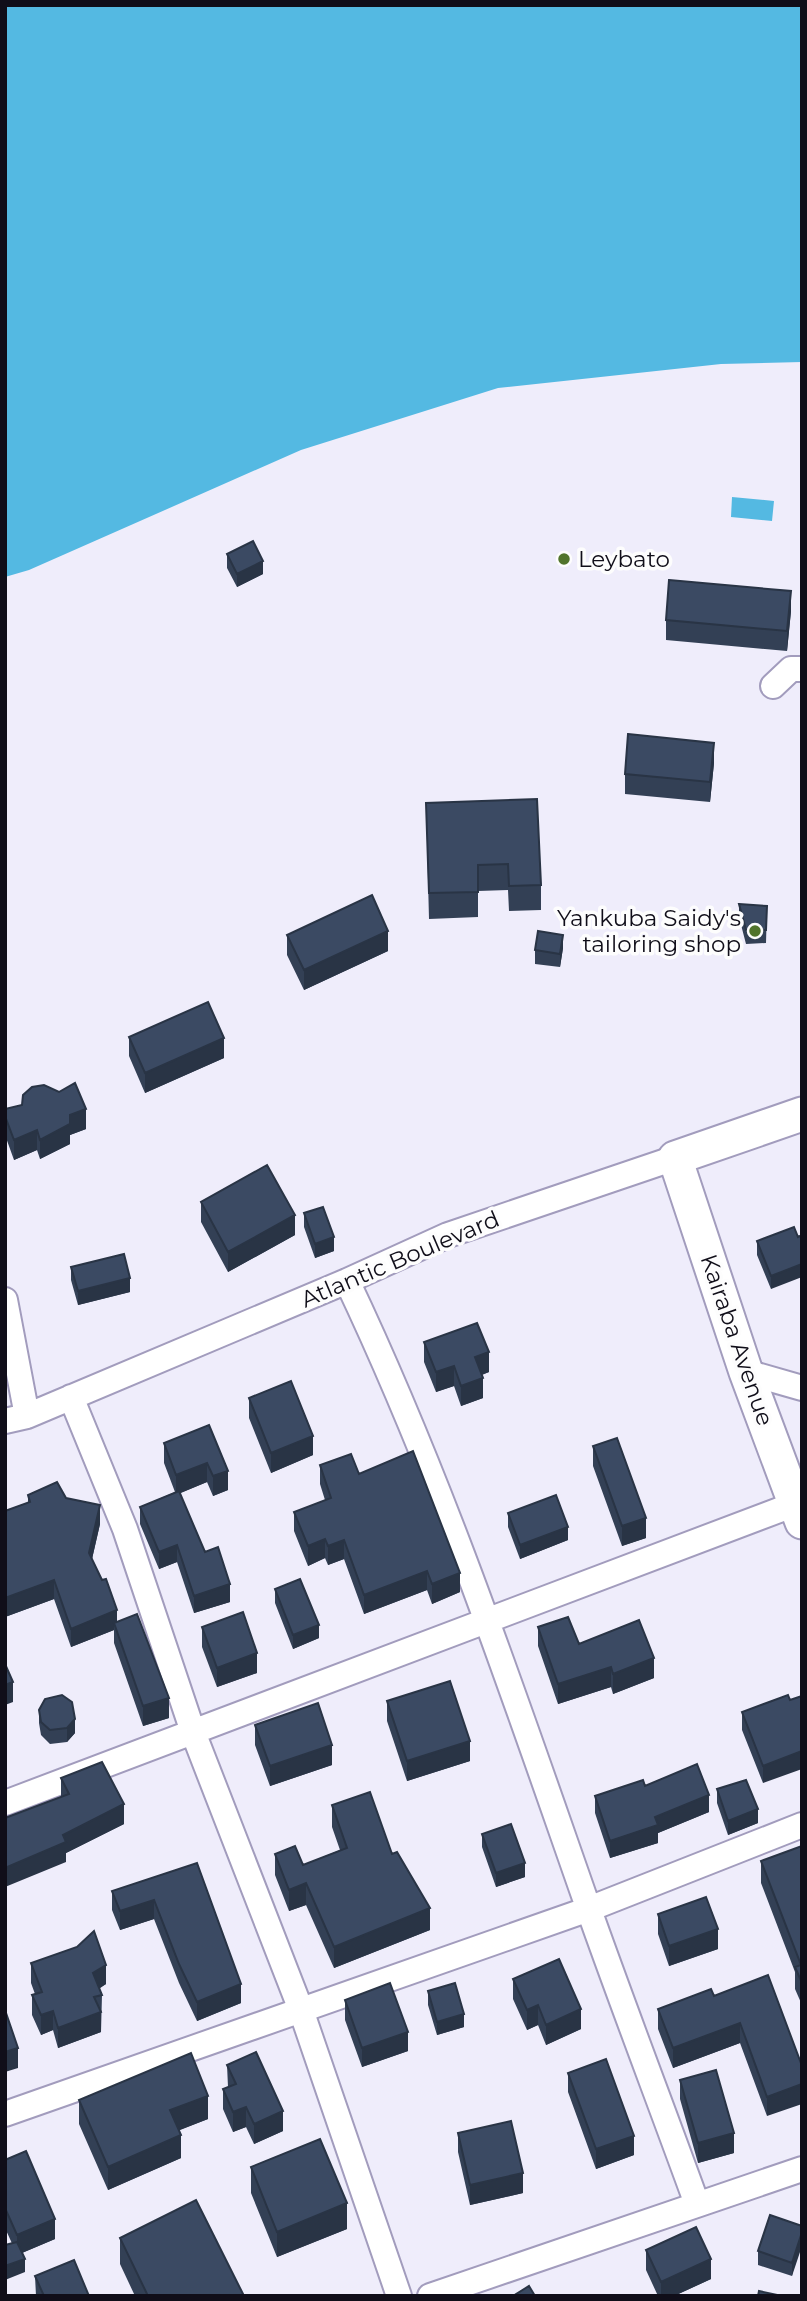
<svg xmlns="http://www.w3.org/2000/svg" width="807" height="2301" font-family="Montserrat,sans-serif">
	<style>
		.water { fill: #54b9e2 }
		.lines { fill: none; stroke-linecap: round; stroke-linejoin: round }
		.street-casing { stroke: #a29cbd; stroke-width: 28 }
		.secondary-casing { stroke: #a29cbd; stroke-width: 37 }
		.street { stroke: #fff; stroke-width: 24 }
		.secondary { stroke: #fff; stroke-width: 33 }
		.wall { fill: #334055 }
		.shaded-wall { fill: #293445 }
		.building { fill: #3b4a63; stroke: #293445; stroke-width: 2 }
		.poi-dot { fill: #51742c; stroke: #fdfdfd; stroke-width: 2.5 }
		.labels { text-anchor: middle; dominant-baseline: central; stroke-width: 7; stroke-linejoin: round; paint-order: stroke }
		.poi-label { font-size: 23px; fill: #100e19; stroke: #fdfdfd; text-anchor: start }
		.street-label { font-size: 23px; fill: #100e19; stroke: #fdfdfd }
	</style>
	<rect width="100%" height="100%" fill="#efedfb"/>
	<!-- water -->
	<path class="water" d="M5,5H802V362L721,364L498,388L301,450L29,570L5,577Z
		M732,497L774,501L772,521L731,517Z"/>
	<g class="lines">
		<!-- street casing -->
		<g class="street-casing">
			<path id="street" d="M773,686L791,669H802
				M347,1281C443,1483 514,1696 588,1907C623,2006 661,2105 697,2204
				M5,1300L27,1416
				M746,1372L802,1388
				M71,1397L125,1529L193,1732L301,2010L399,2296
				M5,1421L27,1416L347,1281L448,1235L675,1158
				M5,1803L795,1504
				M5,2114L589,1909L802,1825
				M430,2296L802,2169"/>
		</g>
		<!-- secondary casing -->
		<g class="secondary-casing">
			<path id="secondary" d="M802,1114L675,1158L746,1372L802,1522"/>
		</g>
		<!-- street -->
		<use href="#street" class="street"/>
		<!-- secondary -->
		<use href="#secondary" class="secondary"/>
	</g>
	<!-- wall -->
	<path class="wall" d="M227,554L263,574L237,587L227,568Z
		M791,611L787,651L666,640V620Z
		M714,763L710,802L625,794V774Z
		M426,803L541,885V910L509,911L508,890L478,891V917L429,919Z
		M739,904L767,906L766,943L746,944L739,917Z
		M287,935L388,951L304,990L287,955Z
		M563,948L560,967L535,964V950Z
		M129,1037L224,1058L145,1093L129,1056Z
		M5,1109L86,1129L70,1135V1144L40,1159L37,1150L14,1160L5,1135Z
		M201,1202L295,1235L228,1272L201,1222Z
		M304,1213L334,1251L315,1258L304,1227Z
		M798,1237L771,1289L757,1255V1241Z
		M71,1267L130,1292L78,1305L71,1280Z
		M424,1342L489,1372L482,1375L483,1398L461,1406L454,1386L436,1392L424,1362Z
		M249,1398L313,1455L271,1473L249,1418Z
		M209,1425L228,1490L213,1496L207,1482L180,1493L205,1552L230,1602L194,1613L177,1562L159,1569L140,1524V1507L175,1492L164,1463V1443Z
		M593,1446L646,1538L622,1546L593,1466Z
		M320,1465L359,1474L460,1592L432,1604L427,1590L364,1614L344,1559L328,1565L325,1558L308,1566L294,1531V1512L325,1500L320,1484Z
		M28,1495L66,1498L100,1524L92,1559L117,1622L169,1718L143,1726L114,1643V1630L71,1647L54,1599L5,1617V1511L28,1503Z
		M508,1513L568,1540L520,1559L508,1527Z
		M275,1589L319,1638L293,1649L275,1603Z
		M202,1627L257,1673L217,1687L202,1647Z
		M538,1627L579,1644L654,1678L613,1694L611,1687L558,1704L538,1646Z
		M790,1700L763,1783L742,1730V1712Z
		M387,1701L470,1761L407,1781L387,1721Z
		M39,1710L75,1733L67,1742L50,1744L41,1735L39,1723Z
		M255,1725L332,1765L270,1786L255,1745Z
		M61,1778L124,1824L66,1853V1862L61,1797Z
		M645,1786L709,1812L658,1833V1843L610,1858L595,1813V1796Z
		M717,1789L758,1823L728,1835L717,1803Z
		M332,1805L392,1854L430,1930L334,1968L306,1905L289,1911L275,1875V1854L303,1865L340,1850L332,1827Z
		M482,1834L525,1877L496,1887L482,1847Z
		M802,1846V2005L795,1989V1972L761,1883V1861Z
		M197,1863L241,2003L197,2021L179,1983L154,1919L120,1930L112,1910V1891Z
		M658,1914L718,1949L669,1966L658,1934Z
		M31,1963L106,1984L99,1988L102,1995L101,2032L58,2048L53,2030L41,2035L32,2015V1995L35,1994L31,1983Z
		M768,1975L767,2116L740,2043L673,2068L658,2029V2009L714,1996Z
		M513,1979L581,2029L546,2045L538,2025L527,2030L513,1999Z
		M428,1991L464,2027L437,2035L428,2005Z
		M345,2000L408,2051L362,2067L345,2020Z
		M227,2065L283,2131L254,2144L246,2127L233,2132L223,2109V2089L228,2087Z
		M568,2073L634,2155L596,2169L568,2092Z
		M680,2080L734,2153L698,2163L680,2099Z
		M79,2100L208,2119L179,2130L181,2158L108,2190L79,2124Z
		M458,2133L523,2193L470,2205L458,2152Z
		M5,2160L55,2239L22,2253L25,2272L5,2228Z
		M251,2167L347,2229L277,2257L251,2193Z
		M802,2226L792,2276L758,2265V2251Z
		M120,2238L243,2296H135L120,2264Z
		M646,2250L711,2279L674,2296H658L646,2270Z
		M35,2276L89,2296H36Z"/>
	<!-- shaded-wall -->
	<path class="shaded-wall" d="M263,561V574L237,587V574Z
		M791,591V611L787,651V631Z
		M714,743V763L710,802V782Z
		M388,931V951L304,990V970Z
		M563,935V948L560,967V954Z
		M224,1038V1058L145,1093V1073Z
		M86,1109V1129L70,1135V1144L40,1159V1140L70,1115Z
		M37,1130V1150L14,1160V1140Z
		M295,1215V1235L228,1272V1252Z
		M334,1237V1251L315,1258V1244Z
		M802,1264V1277L771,1289V1276Z
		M130,1278V1292L78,1305V1291Z
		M489,1352V1372L475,1377V1357Z
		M454,1366V1386L436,1392V1372Z
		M483,1378V1398L461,1406V1386Z
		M313,1436V1455L271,1473V1453Z
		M207,1463V1482L176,1495V1475Z
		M228,1471V1490L213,1496V1476Z
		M100,1505V1524L89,1572V1553Z
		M646,1518V1538L622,1546V1526Z
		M568,1527V1540L520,1559V1545Z
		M325,1539V1558L308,1566V1546Z
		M344,1540V1559L328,1565V1546Z
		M177,1545V1562L159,1569V1552Z
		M427,1571V1590L364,1614V1595Z
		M460,1573V1592L432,1604V1584Z
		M54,1580V1599L5,1617V1598Z
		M230,1584V1602L194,1613V1596Z
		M117,1610V1629L114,1623V1630L71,1647V1629Z
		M319,1625V1638L293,1649V1635Z
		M257,1653V1673L217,1687V1668Z
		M654,1658V1678L613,1694V1674Z
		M611,1667V1687L558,1704V1684Z
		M13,1682V1702L5,1705V1685Z
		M169,1698V1718L143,1726V1706Z
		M75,1719V1733L67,1742V1728Z
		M470,1741V1761L407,1781V1761Z
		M332,1745V1765L270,1786V1766Z
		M802,1751V1769L763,1783V1766Z
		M709,1795V1812L658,1833V1843L610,1858V1841L655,1817Z
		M124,1804V1824L66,1853V1862L5,1887V1868L63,1835Z
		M758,1809V1823L728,1835V1821Z
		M525,1863V1877L496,1887V1873Z
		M306,1883V1905L289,1911V1890Z
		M154,1900V1919L120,1930V1911Z
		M430,1908V1930L334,1968V1947Z
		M718,1929V1949L669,1966V1946Z
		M106,1965V1984L93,1993V1973Z
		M241,1984V2003L197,2021V2002Z
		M538,2005V2025L527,2030V2010Z
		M581,2009V2029L546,2045V2025Z
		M53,2011V2030L41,2035V2015Z
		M101,2012V2032L58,2048V2028Z
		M464,2014V2027L437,2035V2022Z
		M740,2023V2043L673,2068V2048Z
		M408,2032V2051L362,2067V2048Z
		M18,2048V2068L5,2072V2052Z
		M802,2084V2104L767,2116V2097Z
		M208,2096V2119L170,2134V2110Z
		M246,2107V2127L233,2132V2112Z
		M283,2111V2131L254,2144V2124Z
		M734,2133V2153L698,2163V2143Z
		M181,2135V2158L108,2190V2167Z
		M634,2136V2155L596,2169V2149Z
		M523,2173V2193L470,2205V2185Z
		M347,2203V2229L277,2257V2232Z
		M55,2219V2239L17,2255V2235Z
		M802,2232V2246L792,2276V2263Z
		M25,2259V2272L5,2280V2266Z
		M711,2259V2279L674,2296H661V2282Z"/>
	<!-- building -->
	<path class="building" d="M253,541L263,561L237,574L227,554Z
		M669,580L791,591L787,631L666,620Z
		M628,734L714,743L710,782L625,774Z
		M537,799L541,885L509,886L508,864L478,865V892L429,893L426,803Z
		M372,895L388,931L304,970L287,935Z
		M739,904L767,906L766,930H746Z
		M538,931L563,935L560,954L535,950Z
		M208,1002L224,1038L145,1073L129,1037Z
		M75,1083L86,1109L70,1115V1124L40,1140L37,1130L14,1140L5,1116V1109L22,1105L23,1095L32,1087L44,1085L59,1092Z
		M267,1165L295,1215L228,1252L201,1202Z
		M323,1207L334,1237L315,1244L304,1213Z
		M794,1227L798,1237L802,1235V1264L771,1276L757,1241Z
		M124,1254L130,1278L78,1291L71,1267Z
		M477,1323L489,1352L475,1357L483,1378L461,1386L454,1366L436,1372L424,1342Z
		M291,1381L313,1436L271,1453L249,1398Z
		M209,1425L228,1471L213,1476L207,1463L176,1475L164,1443Z
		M617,1438L646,1518L622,1526L593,1446Z
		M413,1451L460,1573L432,1584L427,1571L364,1595L344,1540L328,1546L325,1539L308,1546L294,1512L331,1498L320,1465L351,1454L359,1474Z
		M57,1482L66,1498L100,1505L89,1553L102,1580L106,1579L117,1610L71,1629L54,1580L5,1598V1511L30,1502L28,1495Z
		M179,1491L205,1552L218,1547L230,1584L194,1596L177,1545L159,1552L140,1507Z
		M556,1495L568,1527L520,1545L508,1513Z
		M300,1579L319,1625L293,1635L275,1589Z
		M243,1612L257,1653L217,1668L202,1627Z
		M137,1614L169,1698L143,1706L114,1623Z
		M568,1617L579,1644L639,1620L654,1658L613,1674L611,1667L558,1684L538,1627Z
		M5,1664L13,1682L5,1685Z
		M450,1681L470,1741L407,1761L387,1701Z
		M62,1695L72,1702L75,1719L67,1728L50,1730L41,1722L39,1710L45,1699Z
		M788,1695L790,1700L802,1696V1751L763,1766L742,1712Z
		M318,1703L332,1745L270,1766L255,1725Z
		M102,1762L124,1804L63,1835L66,1842L5,1868V1818L69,1794L61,1778Z
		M697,1764L709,1795L655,1817L658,1825L610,1841L595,1796L643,1780L645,1786Z
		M746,1780L758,1809L728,1821L717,1789Z
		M370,1792L392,1854L397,1852L430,1908L334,1947L306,1883L289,1890L275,1854L295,1846L303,1865L347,1848L332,1805Z
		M511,1824L525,1863L496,1873L482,1834Z
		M802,1846V1983L795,1967L801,1965L761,1861Z
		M197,1863L241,1984L197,2002L179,1964L154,1900L120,1911L112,1891Z
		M706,1897L718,1929L669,1946L658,1914Z
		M94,1931L106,1965L93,1973L102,1995L94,1997L101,2012L58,2028L53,2011L41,2015L32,1995L42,1992L31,1963L77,1947Z
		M559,1959L581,2009L546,2025L538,2005L527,2010L513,1979Z
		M768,1975L802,2066V2084L767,2097L740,2023L673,2048L658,2009L711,1989L714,1996Z
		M390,1983L408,2032L362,2048L345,2000Z
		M455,1983L464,2014L437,2022L428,1991Z
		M5,2010L18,2048L5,2052Z
		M256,2052L283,2111L254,2124L246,2107L233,2112L223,2089L236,2084L227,2065Z
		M191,2053L208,2096L170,2110L181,2135L108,2167L79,2100Z
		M606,2059L634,2136L596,2149L568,2073Z
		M716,2070L734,2133L698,2143L680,2080Z
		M511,2121L523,2173L470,2185L458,2133Z
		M320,2139L347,2203L277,2232L251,2167Z
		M26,2151L55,2219L17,2235L5,2208V2160Z
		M196,2200L243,2294L240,2296H148L120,2238Z
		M770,2215L802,2226V2232L792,2263L758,2251Z
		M696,2227L711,2259L661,2282L646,2250Z
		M17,2242L25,2259L5,2266V2245Z
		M74,2260L89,2296H44L35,2276Z
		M529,2286L535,2296H513Z
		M759,2291L782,2296H758Z"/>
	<!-- markers -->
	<g class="poi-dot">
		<circle cx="564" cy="559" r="7"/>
		<circle cx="755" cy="931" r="7"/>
	</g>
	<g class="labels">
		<!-- poi labels -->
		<g class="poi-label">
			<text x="578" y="559">Leybato</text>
			<text x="741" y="918" text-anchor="end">Yankuba Saidy's<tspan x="741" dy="26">tailoring shop</tspan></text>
		</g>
		<!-- street labels -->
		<g class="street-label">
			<text transform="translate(400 1259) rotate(-23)">Atlantic Boulevard</text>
			<text transform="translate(737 1340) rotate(71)">Kairaba Avenue</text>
		</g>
	</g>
	<!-- border -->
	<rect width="807" height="2301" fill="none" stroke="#100e19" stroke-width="14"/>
</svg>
